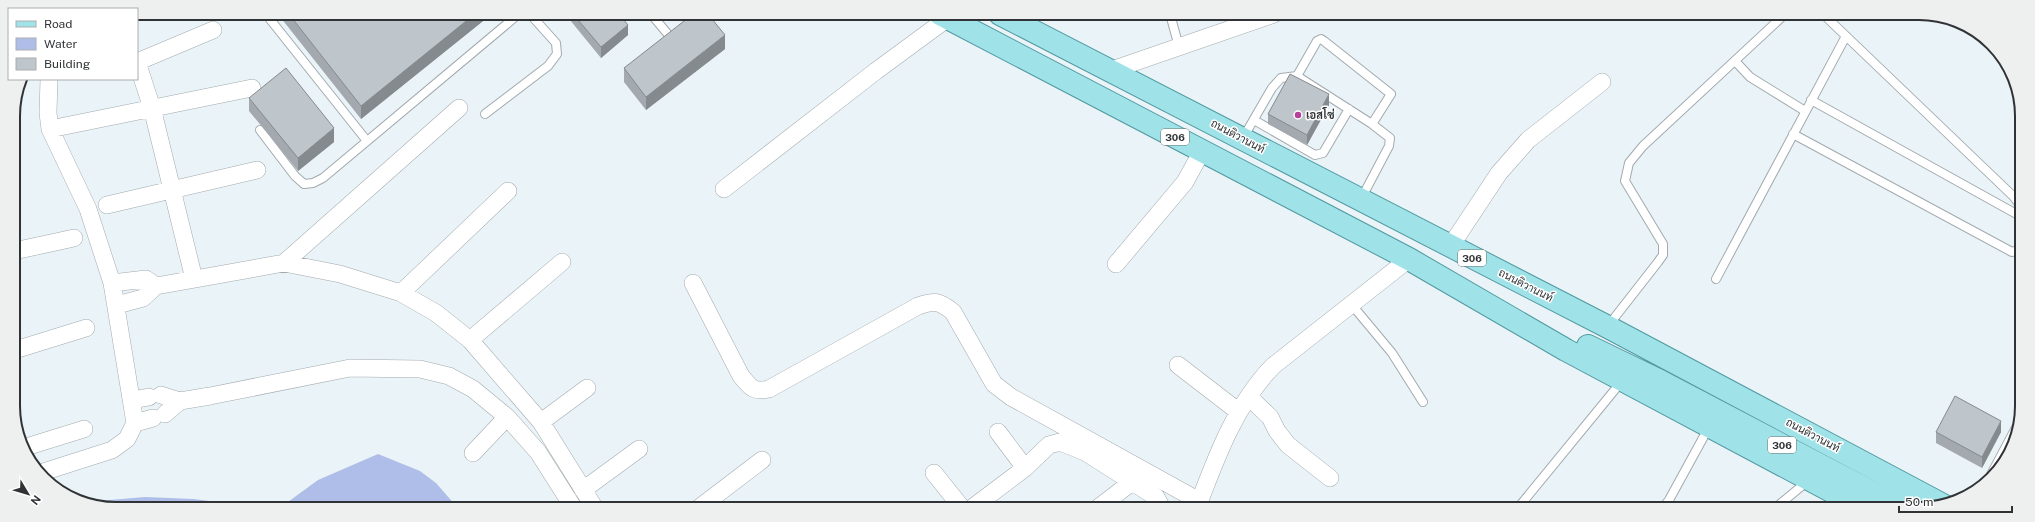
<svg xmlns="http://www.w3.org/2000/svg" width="2035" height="522" font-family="'Public Sans',Sarabun,sans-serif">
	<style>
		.water { fill: #afbee9 }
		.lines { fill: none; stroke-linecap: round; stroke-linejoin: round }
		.lane-casing { stroke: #a2aaae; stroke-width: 10 }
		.street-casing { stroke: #a2aaae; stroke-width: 18 }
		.primary-casing { stroke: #4f99a0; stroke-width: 24 }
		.lane { stroke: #fff; stroke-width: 8 }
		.street { stroke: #fff; stroke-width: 17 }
		.primary { stroke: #9fe3e8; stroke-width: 22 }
		.wall { fill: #a3a9af }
		.shaded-wall { fill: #858a8e }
		.building { fill: #bec5cb; stroke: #858a8e }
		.poi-dot { fill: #b4429c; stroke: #fff; stroke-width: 1.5 }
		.labels { text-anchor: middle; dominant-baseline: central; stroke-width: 3; stroke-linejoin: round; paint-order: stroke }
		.shield { fill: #fff; stroke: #6e7072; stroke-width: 1 }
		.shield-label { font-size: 10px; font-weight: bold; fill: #303335 }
		.poi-label { font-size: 11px; font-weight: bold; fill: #303335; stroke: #fff; text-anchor: start }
		.street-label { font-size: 11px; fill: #303335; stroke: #fff }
		.rim { fill: none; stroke: #303335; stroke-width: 2 }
	</style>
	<rect width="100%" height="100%" fill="#eaf3f7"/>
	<!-- water -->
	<path class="water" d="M378,454L420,471L436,483L457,507H281L318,480Z
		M145,497L194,499L255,507H96L86,502Z"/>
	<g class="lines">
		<!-- lane casing -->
		<g class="lane-casing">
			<path id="lane" d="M265,13L367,141
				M651,14L672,39
				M1170,14L1179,47
				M1824,15L2013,196L2020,205
				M1735,61L1750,77L1805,111
				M1297,76L1317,41L1321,39L1324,41L1391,94L1372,124
				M1811,100L2020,216
				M485,114L548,66L557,54L556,43L529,13
				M1254,120L1315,155L1323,153L1349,109
				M260,130L295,176L304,184L313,183L323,178L520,13
				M1793,134L2012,252L2020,249
				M1243,138L1272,88L1281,78L1297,76L1372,124L1390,138L1389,146L1361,199
				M1716,279L1846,36
				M1352,305L1392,353L1423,402
				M1608,326L1658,262L1663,255V244L1625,181L1629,163L1643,146L1784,15
				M1986,484L2020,420
				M1518,508L1622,381
				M1662,509L1669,500L1709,427
				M1774,509L1809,480"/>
		</g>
		<!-- street casing -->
		<g class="street-casing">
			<path id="street" d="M137,62L152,108L194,279
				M137,62L213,30
				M1112,70L1274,14
				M50,129L252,88
				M724,189L876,71L948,18
				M107,205L257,170
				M1450,247L1499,173L1528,140L1602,82
				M14,251L74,238
				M284,263L459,108
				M1116,264L1185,182L1202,151
				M112,283L146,279L156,286
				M693,283L741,376C751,388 753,392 769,389L918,306C935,300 939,301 953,312L994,384L1011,397L1199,501
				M401,293L508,191
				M117,305L143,298L156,286L284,263L340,274L401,293L436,313L470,340L541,422L594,507
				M470,340L562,262
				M15,350L86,328
				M1178,365L1239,412
				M161,395L180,401L210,396L350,368L420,369L449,376L473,389L507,417L538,452L573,507
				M1249,397L1270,417L1277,431L1288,445L1330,478
				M132,400L149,397
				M165,414L180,401
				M541,422L587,388
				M135,423L153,418
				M998,432L1025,468
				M26,447L84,429
				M473,453L507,417
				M40,473L112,450L127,439L135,423L112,283L88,209L50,129L48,113L49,79
				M934,473L962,508
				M583,490L639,449
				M699,508L762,460
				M972,508L1025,468L1049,445L1060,442L1085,452L1156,497L1162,508
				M1098,508L1132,482
				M1197,508C1216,458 1235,405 1273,366L1409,259"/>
		</g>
		<!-- primary casing -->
		<g class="primary-casing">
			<path id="primary" d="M940,14L1409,259L1566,350L1865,509
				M1000,14L1608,327L1943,505
				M1588,346L1660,381L1904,509"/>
		</g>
		<!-- lane -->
		<use href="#lane" class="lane"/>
		<!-- street -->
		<use href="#street" class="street"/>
		<!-- primary -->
		<use href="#primary" class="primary"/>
	</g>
	<!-- wall -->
	<path class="wall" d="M277,13H493L361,119Z
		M570,14H619L628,35L601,58L570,20Z
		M725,49L646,110L624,82V68Z
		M249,98L334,142L298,171L249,111Z
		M1329,105L1307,145L1268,124V114Z
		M1936,432H2001L1982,468L1936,443Z"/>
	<!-- shaded-wall -->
	<path class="shaded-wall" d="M476,13H493L361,119V106Z
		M628,25V35L601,58V47Z
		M725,35V49L646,110V97Z
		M1329,94V105L1307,145V135Z
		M334,128V142L298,171V158Z
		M2001,421V432L1982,468V457Z"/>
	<!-- building -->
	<path class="building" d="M288,13H476L361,106Z
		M573,14H619L628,25L601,47Z
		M693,14H708L725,35L646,97L624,68Z
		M286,68L334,128L298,158L249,98Z
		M1290,74L1329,94L1307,135L1268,114Z
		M1955,396L2001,421L1982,457L1936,432Z"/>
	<!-- markers -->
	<circle class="poi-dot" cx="1298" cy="115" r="4"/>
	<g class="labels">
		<!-- shield labels -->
		<g class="shield">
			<rect x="1161" y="129" width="28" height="16" rx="3"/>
			<rect x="1458" y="250" width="28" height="16" rx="3"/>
			<rect x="1768" y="437" width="28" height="16" rx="3"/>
		</g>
		<g class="shield-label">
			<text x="1175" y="137">306</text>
			<text x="1472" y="258">306</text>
			<text x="1782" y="445">306</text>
		</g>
		<!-- poi labels -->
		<g class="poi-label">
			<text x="1306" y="115">เอสโซ่</text>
		</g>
		<!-- street labels -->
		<g class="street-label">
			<text transform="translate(1238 136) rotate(28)">ถนนติวานนท์</text>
			<text transform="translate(1526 285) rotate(27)">ถนนติวานนท์</text>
			<text transform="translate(1813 435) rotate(28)">ถนนติวานนท์</text>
		</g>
	</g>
	<!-- crop -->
	<path d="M0 0H2035V522H0ZM116 20H1919A96 96 0 0 1 2015 116V406A96 96 0 0 1 1919 502H116A96 96 0 0 1 20 406V116A96 96 0 0 1 116 20Z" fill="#eeefef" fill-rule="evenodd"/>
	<path class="rim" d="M116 20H1919A96 96 0 0 1 2015 116V406A96 96 0 0 1 1919 502H116A96 96 0 0 1 20 406V116A96 96 0 0 1 116 20Z"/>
	<!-- legend -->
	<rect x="8" y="8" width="130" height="72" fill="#ffffff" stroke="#acadae"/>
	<rect x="16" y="21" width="20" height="6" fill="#9fe3e8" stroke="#acadae"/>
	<text x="44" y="28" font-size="12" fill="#303335">Road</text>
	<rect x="16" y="38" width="20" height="12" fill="#afbee9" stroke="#acadae"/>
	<text x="44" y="48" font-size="12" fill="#303335">Water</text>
	<rect x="16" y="58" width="20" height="12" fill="#bec5cb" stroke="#acadae"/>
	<text x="44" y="68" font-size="12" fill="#303335">Building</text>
	<!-- north arrow -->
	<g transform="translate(28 494) rotate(128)" stroke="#ffffff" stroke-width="3" paint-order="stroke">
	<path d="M0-3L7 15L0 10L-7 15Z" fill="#303335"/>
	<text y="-6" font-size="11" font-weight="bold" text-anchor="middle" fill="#303335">N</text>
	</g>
	<!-- scale -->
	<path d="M1899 506v6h113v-6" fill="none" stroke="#303335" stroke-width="2"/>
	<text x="1905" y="506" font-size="12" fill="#303335" stroke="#ffffff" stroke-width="3" paint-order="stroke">50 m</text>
</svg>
